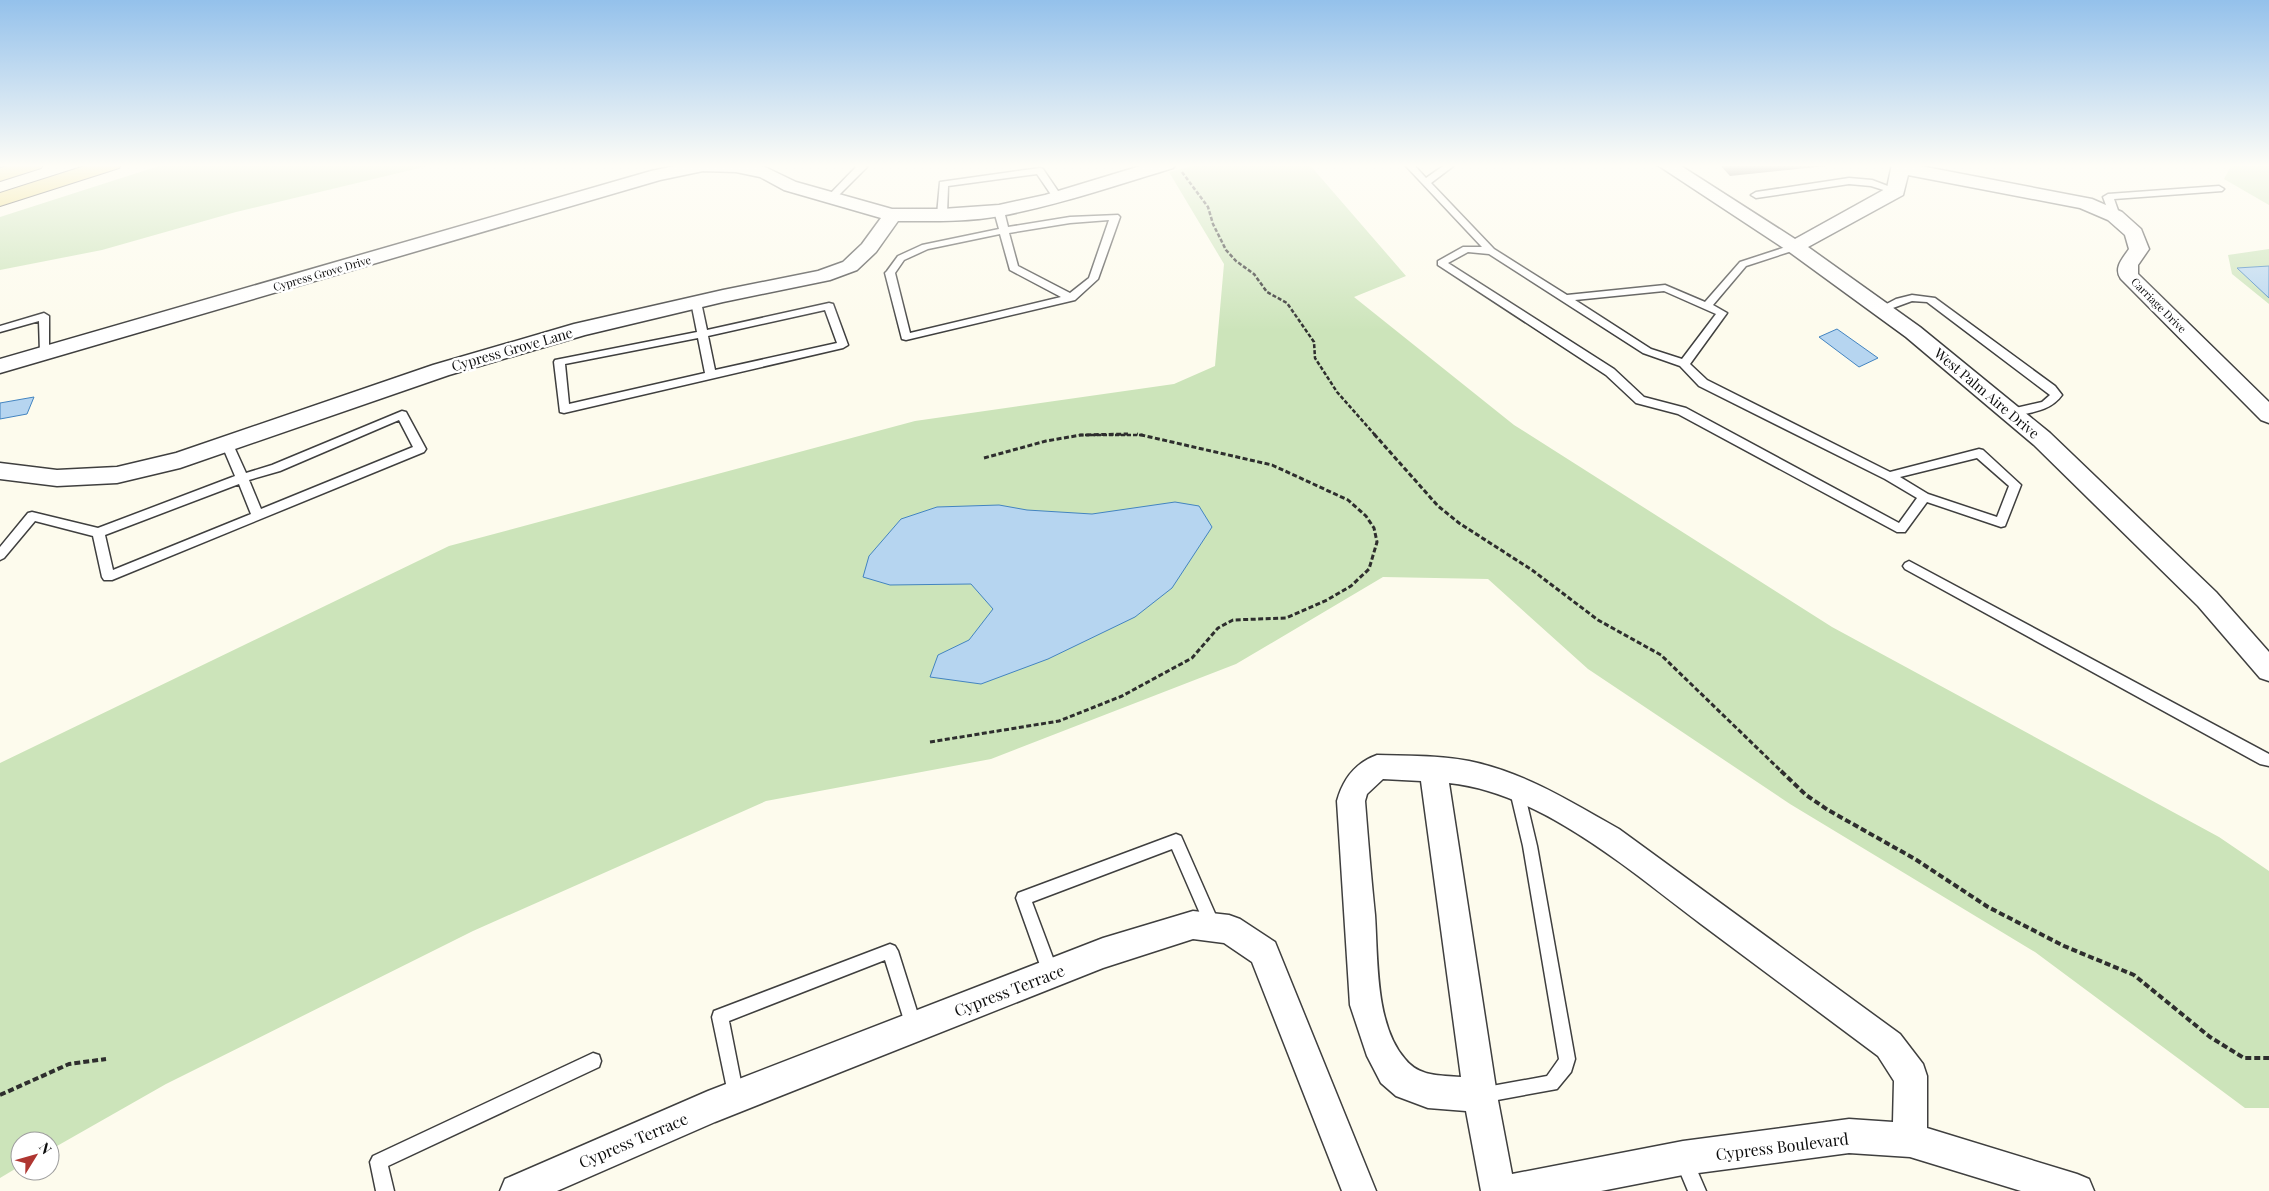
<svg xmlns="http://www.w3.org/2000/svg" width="2269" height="1191" font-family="'Playfair Display',serif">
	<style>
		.green { fill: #cce4ba }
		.water { fill: #b6d5f0; stroke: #4384c0 }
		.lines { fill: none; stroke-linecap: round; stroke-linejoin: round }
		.service-casing { stroke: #3f3f3f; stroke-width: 3 }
		.minor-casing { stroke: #3f3f3f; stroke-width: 3 }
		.primary-casing { stroke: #1d1d1d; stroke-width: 2 }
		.path-far2 { stroke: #2e2e2e; stroke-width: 2.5; stroke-dasharray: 4 2; stroke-linecap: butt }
		.path-far1 { stroke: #2e2e2e; stroke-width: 3; stroke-dasharray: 5 2.5; stroke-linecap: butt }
		.path { stroke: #2e2e2e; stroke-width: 4; stroke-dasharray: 6 3; stroke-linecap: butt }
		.service { fill: #fff; fill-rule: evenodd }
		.minor { fill: #fff; fill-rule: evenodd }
		.primary { fill: #ecd86e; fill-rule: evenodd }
		.wall { fill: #48433f }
		.labels { text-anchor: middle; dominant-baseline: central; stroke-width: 5; stroke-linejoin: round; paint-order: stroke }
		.far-street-label { font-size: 11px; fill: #0c0c0c; stroke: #fff }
		.street-label { font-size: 14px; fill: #0c0c0c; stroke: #fff }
		.near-street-label { font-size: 16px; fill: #0c0c0c; stroke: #fff }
	</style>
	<rect width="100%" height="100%" fill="#fdfbed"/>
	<!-- green -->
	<path class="green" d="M165,164H436L236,212L102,250L0,270V217Z
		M1201,164H1309L1406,276L1354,297L1514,425L1832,627L2219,837L2269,871V1108H2245L2035,952L1790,804L1588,669L1488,579L1383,577L1236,664L991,759L766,801L473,931L166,1084L50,1150V1141H20V1166L0,1178V763L449,546L915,421L1174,384L1215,366L1224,264L1169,172Z
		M2232,164H2269V205L2224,179Z
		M2269,249V304L2232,274L2228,255Z"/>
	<!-- water -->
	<path class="water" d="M2269,266V298L2237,268Z
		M1837,329L1878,358L1859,367L1819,337Z
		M34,397L27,414L0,419V403Z
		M1175,502L1199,506L1212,527L1172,588L1135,617L1048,659L981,684L930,677L938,655L969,640L993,609L971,584L890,585L863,577L869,556L901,519L937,507L999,505L1027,510L1092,514Z"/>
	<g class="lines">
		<!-- service casing -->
		<g class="service-casing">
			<path id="service" d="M853,164H864L867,167L833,201H827V197L856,167Z
				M1404,164H1413L1426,178L1446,164H1456L1431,183L1494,249L1567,295L1665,285L1705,302L1740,262L1792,245H1798V249L1746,266L1713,305L1727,313L1690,364L1707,380L1890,472L1979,449L1983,450L2021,485L2005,526L2001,527L1927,502L1905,532H1897L1678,414L1636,403L1606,375L1438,265V261L1463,247H1482ZM1468,252L1489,254L1643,353L1680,366L1699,386L1885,479L1917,498L1899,523L1686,408L1644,397L1614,369L1448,263ZM1664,291L1716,314L1682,359L1651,349L1575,300ZM1977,458L2009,486L1997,517L1928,494L1900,477Z
				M1040,168L1043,169L1062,197L1060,199H1054L1037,174L948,186L947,215L942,218L937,215L940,182Z
				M1849,178L1872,180L1901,191L1896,194L1871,186L1849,184L1756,198L1751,195L1756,192Z
				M2219,186L2224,189L2222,191L2114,199L2120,216L2115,219L2110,216L2103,197L2108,194Z
				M999,208L1004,211L1008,227L1070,217L1118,215L1120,217L1098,279L1075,300L906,340L902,339L885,273L887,271L898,256L922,245L999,229L994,211ZM1109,220L1089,278L1070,293L1018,266L1009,233L1070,223ZM1000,234L1010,270L1061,297L910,333L895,273L904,260L928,249Z
				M1912,295L1935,298L2055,386L2062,395C2050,412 2030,412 2011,417L2007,416L2005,413L2007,410L2042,402L2050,395L1927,302L1912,301L1882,312L1877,309L1896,299Z
				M696,299L701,302L707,330L829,303L833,304L848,345L843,348L564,413L560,412L554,362L555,360L697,332L691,302ZM825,310L837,343L715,370L708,336ZM698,338L705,373L569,404L565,364Z
				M44,313L49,316V355L45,356L40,353L39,321L0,332V326Z
				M402,411L406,412L426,449L424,452L112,580H104L102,577L93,536L35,521L4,558L0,560V547L28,513L32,512L98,528L235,476L221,443L223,440H231L246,473L272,465ZM399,420L413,447L261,509L249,480L280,471ZM239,484L251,514L113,570L105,535Z
				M1909,561L2269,754V766L2260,764L1905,569L1903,566L1905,563Z
				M1516,781L1521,783L1523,787L1537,846L1575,1059L1571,1072L1557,1089L1481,1103L1475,1101L1473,1095L1475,1089L1547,1076L1559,1059L1523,846L1509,787L1511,783Z
				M1176,834L1181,836L1221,927L1218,932L1213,934L1208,932L1172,849L1032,902L1059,974L1057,979L1051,982L1045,979L1016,898L1018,893Z
				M890,944L895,946L898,951L922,1027L920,1033L914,1035L908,1033L885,960L729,1021L744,1097L742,1103L736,1105L730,1103L712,1017L714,1011Z
				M593,1053L599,1055L601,1061L599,1067L388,1166L394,1191H376L370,1162L373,1156Z
				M1684,1151L1690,1154L1706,1191H1688L1675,1160L1678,1154Z"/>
		</g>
		<!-- minor casing -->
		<g class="minor-casing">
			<path id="minor" d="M684,164H752L765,167L796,182L892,209H942L999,205L1045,195L1147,164H1176L1173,168C1116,185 1059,205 1000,216C967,222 931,221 898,221L876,252L857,270L830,280L723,302L585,335L449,375L180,468L117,483L57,486L0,479V463L57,470L117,467L176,453L433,365L574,324L723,290L818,271L843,262L862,244L881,218L784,190L760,177L736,172L703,171L660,180L0,373V359L651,171Z
				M1656,164H1678L1795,239L1887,188L1892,164H1910L2092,199L2122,212L2141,229L2149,249L2138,265V274L2269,402V423L2261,420L2121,279C2113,268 2123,258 2129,249L2125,235L2108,220L2080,208L1908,175L1903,195L1808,247L1920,327L2050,433L2216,592L2269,652V681L2260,678L2198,606L2034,445L1906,337L1788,251Z
				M1377,755C1407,756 1439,755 1469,761C1524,772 1571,802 1619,829L1900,1034L1923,1064L1927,1076V1128L2077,1174L2089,1179L2094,1191H2021L1910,1157L1849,1153L1683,1175L1601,1191H1481L1466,1111L1428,1108L1396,1096L1381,1083L1367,1056L1350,1005L1337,801C1343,779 1355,763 1377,755ZM1383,779L1421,781L1461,1077C1440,1075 1419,1077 1405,1059C1375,1025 1378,959 1375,915C1371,877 1368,839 1365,801L1367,794ZM1449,783C1542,793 1629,870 1701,924C1760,968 1819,1012 1878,1056L1894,1081L1893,1122L1849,1119L1683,1141L1512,1174L1497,1095Z
				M1193,911L1229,915L1240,919L1275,942L1376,1191H1342L1252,962L1224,943L1193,939L1103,968L715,1122L557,1191H500L505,1179L708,1091L1103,938Z"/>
		</g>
		<!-- primary casing -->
		<g class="primary-casing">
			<path id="primary" d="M13,164H44L41,168L0,181V168Z
				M91,164H122L119,168L0,206V193Z"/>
		</g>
		<!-- path-far2 -->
		<path class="path-far2" d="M1182,172L1208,207L1213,224L1226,250L1236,261L1254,274L1267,292L1287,303L1314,342L1315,358L1337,392L1375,435
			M1079,435H1143"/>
		<!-- path-far1 -->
		<path class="path-far1" d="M1374,434L1438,506L1459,523L1532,570L1598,620L1661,655L1782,772
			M984,458L1046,441L1081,435L1128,434
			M930,742L1059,721L1122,696L1192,658L1218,628L1233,620L1286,618L1327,600L1351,586L1369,569L1377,542L1374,528L1366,516L1348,500L1272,465L1137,434"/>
		<!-- path -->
		<path class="path" d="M1781,771L1806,795L1828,810L1915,859L1988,907L2064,946L2134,975L2210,1037L2244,1058H2269
			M0,1095L69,1064L106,1059"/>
		<!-- service -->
		<use href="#service" class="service"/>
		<!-- minor -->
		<use href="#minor" class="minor"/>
		<!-- primary -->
		<use href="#primary" class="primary"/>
	</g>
	<!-- wall -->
	<path class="wall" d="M1719,164H1845L1730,176Z"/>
	<!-- sky -->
	<linearGradient id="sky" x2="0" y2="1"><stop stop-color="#94c1eb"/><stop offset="0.5" stop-color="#fefdf7"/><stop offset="1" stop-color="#fefdf7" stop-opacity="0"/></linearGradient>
	<rect width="2269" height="331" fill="url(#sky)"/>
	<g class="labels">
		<!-- far-street labels -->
		<g class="far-street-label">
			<text transform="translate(322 273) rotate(-16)">Cypress Grove Drive</text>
			<text transform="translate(2159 305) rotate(45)">Carriage Drive</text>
		</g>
		<!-- street labels -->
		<g class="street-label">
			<text transform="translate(512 349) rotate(-16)">Cypress Grove Lane</text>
			<text transform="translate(1987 393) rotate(40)">West Palm Aire Drive</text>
		</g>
		<!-- near-street labels -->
		<g class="near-street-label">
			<text transform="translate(1009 990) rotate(-21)">Cypress Terrace</text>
			<text transform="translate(633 1140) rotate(-23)">Cypress Terrace</text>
			<text transform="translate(1782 1146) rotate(-7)">Cypress Boulevard</text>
		</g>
	</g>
	<!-- north arrow -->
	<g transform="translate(35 1156) rotate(53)"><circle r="24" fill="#ffffff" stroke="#9e9e9e"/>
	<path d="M0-4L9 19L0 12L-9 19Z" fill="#af3631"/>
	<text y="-8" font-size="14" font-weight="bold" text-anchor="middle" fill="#0c0c0c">N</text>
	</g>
</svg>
